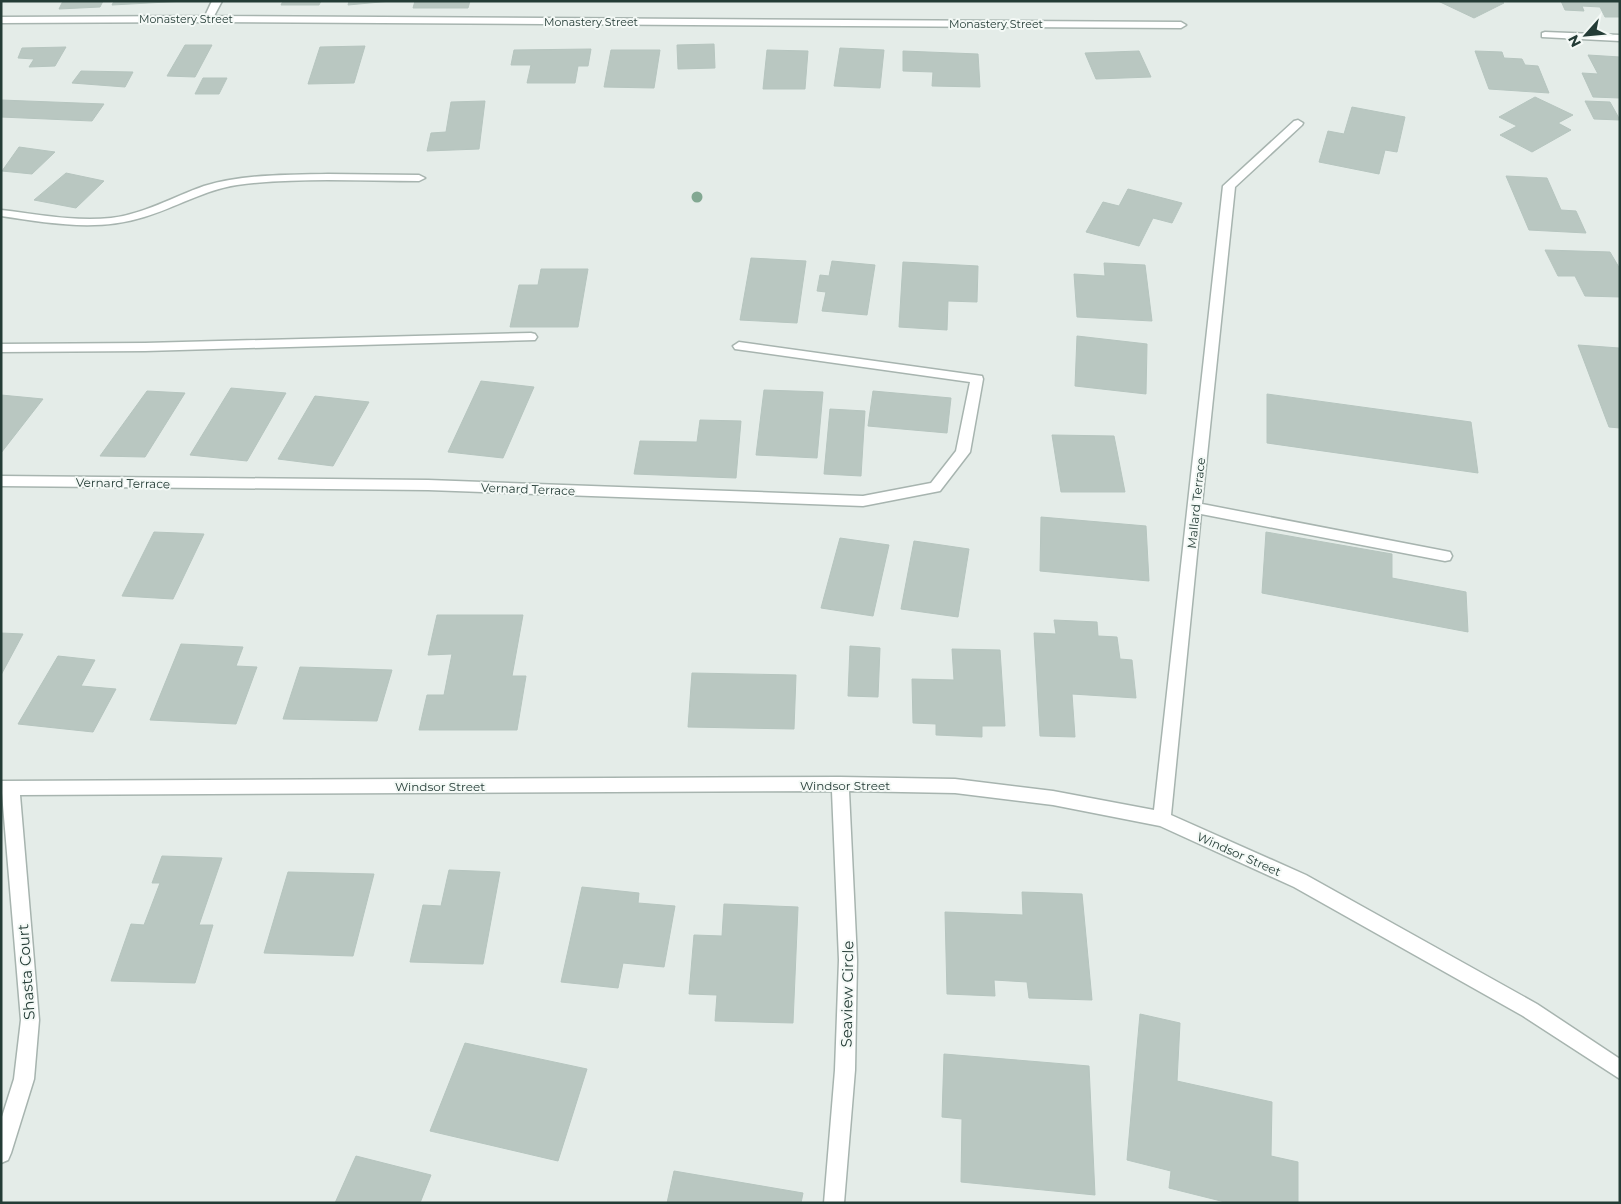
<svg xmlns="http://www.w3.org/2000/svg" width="1621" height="1204" font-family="Montserrat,sans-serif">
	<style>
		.building { fill: #b9c7c1; stroke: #b6c5bf }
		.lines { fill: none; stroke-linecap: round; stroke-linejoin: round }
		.minor-casing { stroke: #a7b4af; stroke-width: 3 }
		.minor { fill: #fff; fill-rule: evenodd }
		.tree { fill: #82a892 }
		.labels { text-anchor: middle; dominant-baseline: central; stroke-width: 4; stroke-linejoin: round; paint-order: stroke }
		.far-street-label { font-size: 11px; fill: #243c36; stroke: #f4f9f6 }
		.street-label { font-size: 12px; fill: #243c36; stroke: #f4f9f6 }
		.near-street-label { font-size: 15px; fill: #243c36; stroke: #f4f9f6 }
	</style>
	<rect width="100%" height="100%" fill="#e4ece8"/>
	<!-- building -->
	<path class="building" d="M63,1H103L100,7L59,9Z
		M114,1H185L112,5Z
		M283,1H321L319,5H281Z
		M349,1H391L348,5Z
		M415,1H470L468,8H413Z
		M1438,1H1501L1504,3L1474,18Z
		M1561,1H1620V17H1605L1600,7L1582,6L1584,11L1565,10Z
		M714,44L715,68L678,69L677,45Z
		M185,45H212L195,77L167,76Z
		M365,46L354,83L308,84L320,47Z
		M66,47L55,66L29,67L34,59L18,58L22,48Z
		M840,48L884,50L880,88L834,86Z
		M591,49L588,66H578L575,83H527L531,65H511L514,50Z
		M611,50H660L654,88L604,87Z
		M767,50L808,51L805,89H763Z
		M903,51L978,54L980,87L932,86L933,72L903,71Z
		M1139,51L1151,77L1096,79L1085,53Z
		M1475,51L1502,52L1504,58L1522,59L1525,65L1538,66L1549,93L1489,89Z
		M1588,55L1620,57V98L1593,97L1582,73L1598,74Z
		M81,71L133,72L125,87L72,83Z
		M203,78H227L219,94H195Z
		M1535,97L1573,115L1558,123L1571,130L1532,152L1500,135L1517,126L1499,117Z
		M1,100L104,104L92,121L1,117Z
		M485,101L479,149L427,151L431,133L446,132L451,102Z
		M1585,101L1610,102L1620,120L1594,119Z
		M1352,107L1405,117L1397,152L1385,150L1379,174L1319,162L1328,131L1344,134Z
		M19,147L55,152L32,174L2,171Z
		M66,173L104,181L76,208L34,200Z
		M1506,176L1547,178L1561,210L1576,211L1586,233L1529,230Z
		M1128,189L1182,203L1172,223L1153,218L1139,246L1086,232L1103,202L1119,206Z
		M1545,250L1610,252L1620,269V297L1585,296L1575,276H1558Z
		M751,258L806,261L797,323L740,320Z
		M832,261L875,265L867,315L822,311L826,292L817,291L820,275L829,276Z
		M903,262L978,266L977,302L948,301L947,330L899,327Z
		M1104,263L1145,265L1152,321L1077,317L1074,274L1105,276Z
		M541,269H588L578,327H510L519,285H538Z
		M1077,336L1147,344L1146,394L1075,386Z
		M1578,345L1619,348L1620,428L1609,427Z
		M481,381L534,387L503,458L448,452Z
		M231,388L286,393L247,461L190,455Z
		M764,390L823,392L817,458L756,455Z
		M147,391L185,393L145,457L100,456Z
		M873,391L951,398L947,433L868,426Z
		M1267,394L1471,422L1478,473L1267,443Z
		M1,395L43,399L1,453Z
		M315,396L369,402L333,466L278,459Z
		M830,409L865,411L861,476L824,474Z
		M700,420L741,421L736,478L634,474L640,441L697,442Z
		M1052,435L1114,436L1125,492H1061Z
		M1041,517L1146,526L1149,581L1040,571Z
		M154,532L204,534L173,599L122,596Z
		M1266,532L1392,554V578L1466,592L1468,632L1262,593Z
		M840,538L889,545L873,616L821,608Z
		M914,541L969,549L958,617L901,609Z
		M437,615H523L512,676H526L517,730H419L427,695H444L452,654L428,655Z
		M1054,620L1097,622L1098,636L1117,637L1120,659L1132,660L1136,698L1072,694L1075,737L1040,736L1034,633L1056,634Z
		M1,633L23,634L1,675Z
		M181,644L243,647L236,666L257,667L236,724L150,720Z
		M850,646L880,648L878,697L848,696Z
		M952,649L1000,650L1005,726H982V737L936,735V724L913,723L912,679L954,680Z
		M58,656L95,660L81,686L116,689L93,732L18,724Z
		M300,667L392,670L377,721L283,719Z
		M692,673L796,675L794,729L688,727Z
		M162,856L222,858L199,925H213L195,983L111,981L131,924L144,925L160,883H152Z
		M449,870L500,872L483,964L410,962L423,905L441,906Z
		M288,872L374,874L353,956L264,953Z
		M582,887L639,893L638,903L675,906L664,967L623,963L618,988L561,982Z
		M1022,892L1082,894L1092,1000L1029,998L1027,982L994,980L995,996L947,994L945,912L1023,915Z
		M724,904L798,907L793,1023L715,1021L717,995L689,994L694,935L722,936Z
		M1140,1014L1180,1023L1177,1081L1272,1102L1271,1156L1298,1162V1203H1229L1169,1188L1171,1171L1127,1160Z
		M465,1043L587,1069L558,1161L430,1131Z
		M944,1054L1089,1066L1095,1195L961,1182L962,1119L942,1117Z
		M356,1156L431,1175L420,1203H335Z
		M674,1171L803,1193L801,1203H667Z"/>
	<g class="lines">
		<!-- minor casing -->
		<g class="minor-casing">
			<path id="minor" d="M212,1H222L214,16L1181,22L1186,25L1181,28L208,22L1,23V17L205,16Z
				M1545,32L1620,35V41L1542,37V33Z
				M1298,120L1303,123L1302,125L1235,187L1202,504L1445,551L1450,552L1452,556L1450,560L1445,561L1201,514L1171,815L1306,875L1537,1004L1620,1059V1079L1523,1016L1294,887L1160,826L1053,805L955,793L849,791L857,960L855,1070L844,1203H824L835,1070L839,960L832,791L20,795L39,1020L34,1079L11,1153L8,1160L1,1163V1120L14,1079L21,1020L1,781L840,777L955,779L1053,791L1154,810L1223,186L1294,121Z
				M328,174L419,175L425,178L419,181C359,181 297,177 237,185C204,190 175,208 144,217C97,232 49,223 1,216V210C37,214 74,222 111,218C144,214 173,197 204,186C243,174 287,175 328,174Z
				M531,333L535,334L537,337L535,340L145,351L1,352V344L145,343Z
				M739,342L982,376L983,379L970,452L940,491L863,506L428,490L1,486V476L428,480L863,496L931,483L956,451L970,382L735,349L733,346Z"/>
		</g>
		<!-- minor -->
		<use href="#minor" class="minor"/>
	</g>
	<!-- trees -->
	<circle class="tree" cx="697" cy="197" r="5.5"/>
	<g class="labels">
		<!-- far-street labels -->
		<g class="far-street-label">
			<text x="186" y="19">Monastery Street</text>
			<text x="591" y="22">Monastery Street</text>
			<text x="996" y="24">Monastery Street</text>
		</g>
		<!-- street labels -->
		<g class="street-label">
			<text transform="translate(123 483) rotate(1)">Vernard Terrace</text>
			<text transform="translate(528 489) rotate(2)">Vernard Terrace</text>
			<text transform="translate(1196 503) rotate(-84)">Mallard Terrace</text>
			<text x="845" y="785">Windsor Street</text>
			<text x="440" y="786">Windsor Street</text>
			<text transform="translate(1239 854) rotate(24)">Windsor Street</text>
		</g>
		<!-- near-street labels -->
		<g class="near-street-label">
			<text transform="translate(26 972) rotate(-94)">Shasta Court</text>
			<text transform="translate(847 994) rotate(-89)">Seaview Circle</text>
		</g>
	</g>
	<!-- border -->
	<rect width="1621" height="1204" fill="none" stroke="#243c36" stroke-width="5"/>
	<!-- north arrow -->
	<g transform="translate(1586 35) rotate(243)" stroke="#f4f9f6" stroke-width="4" paint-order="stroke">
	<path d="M0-4L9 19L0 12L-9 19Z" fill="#243c36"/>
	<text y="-8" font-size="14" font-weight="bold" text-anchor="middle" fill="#243c36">N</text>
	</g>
</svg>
